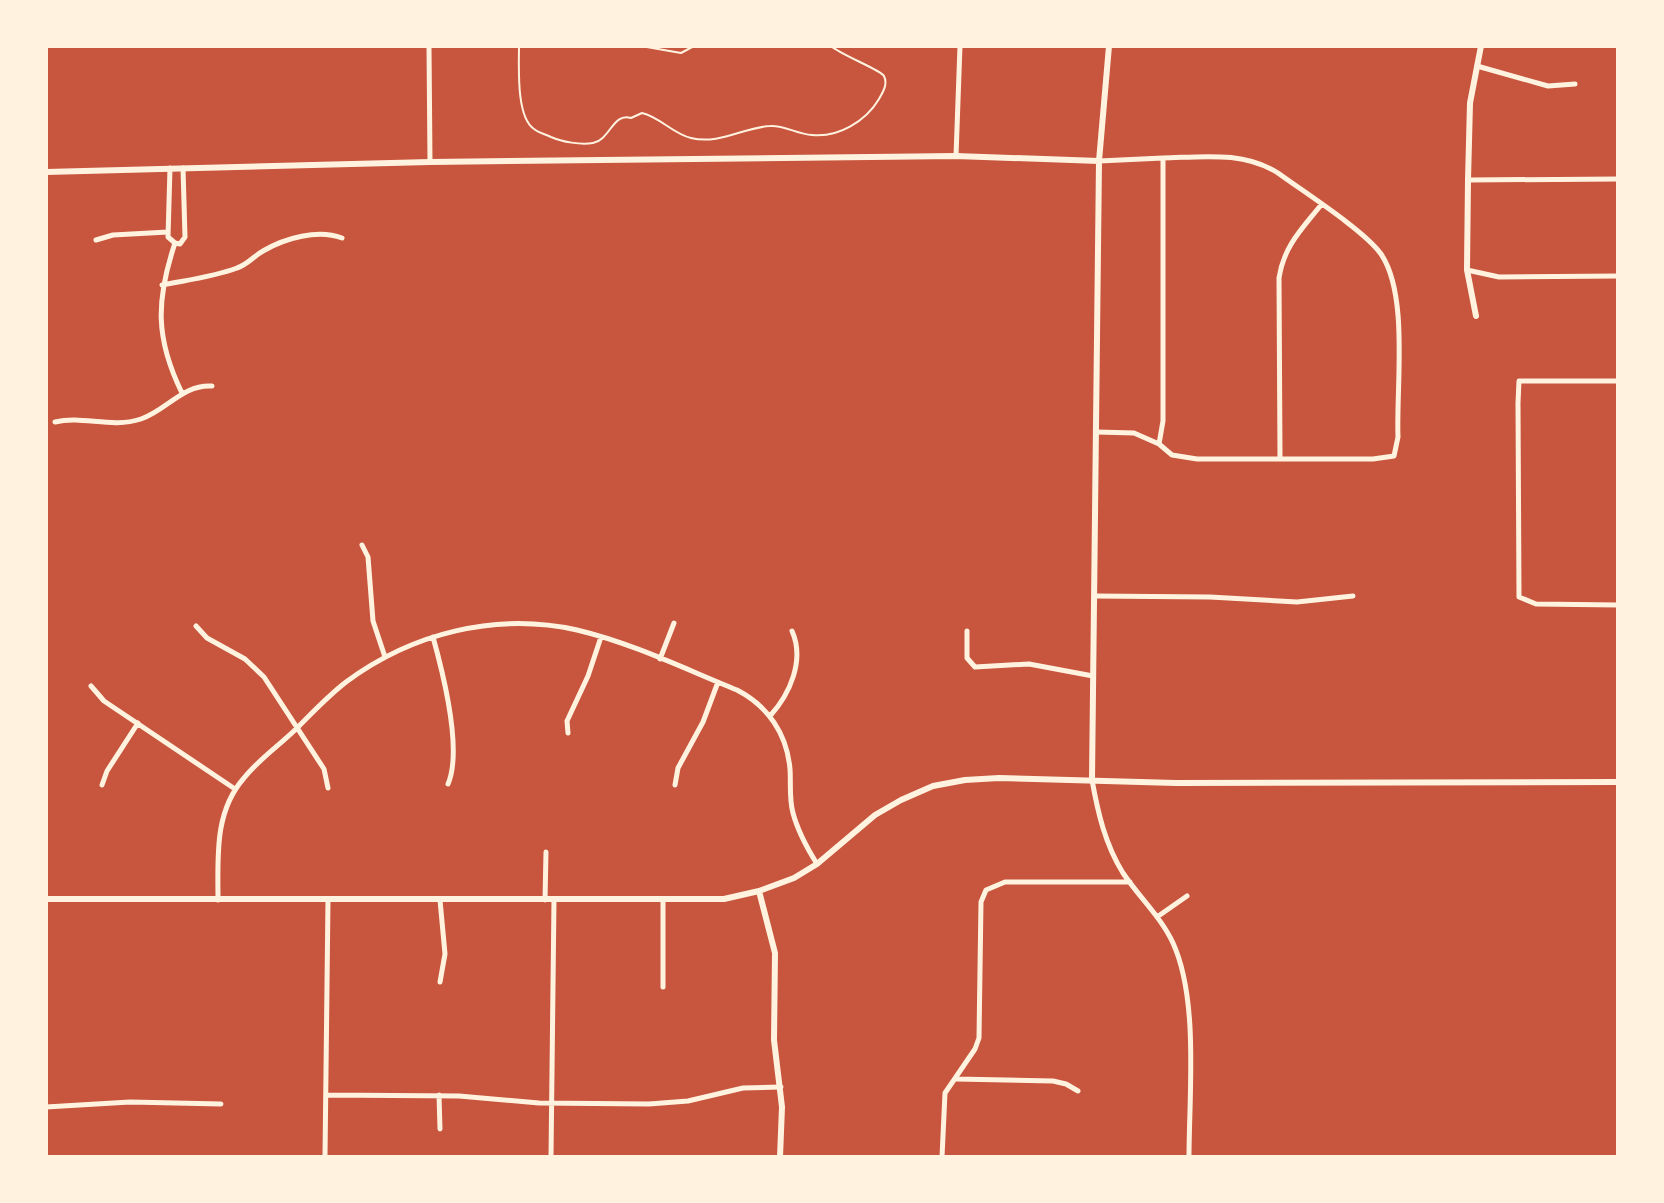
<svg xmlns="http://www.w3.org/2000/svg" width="1664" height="1203" font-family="'Fira Sans Condensed',sans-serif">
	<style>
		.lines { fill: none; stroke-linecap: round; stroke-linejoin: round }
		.path { stroke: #fff3e0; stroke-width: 2 }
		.minor { stroke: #fff3e0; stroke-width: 5 }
		.tertiary { stroke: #fff3e0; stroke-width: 6 }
	</style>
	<rect width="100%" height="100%" fill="#c8553d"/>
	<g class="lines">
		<!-- path -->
		<path class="path" d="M519,46C519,67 516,117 534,129C539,133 545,134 551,137C562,142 581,145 593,143C610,140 613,112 631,118L642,113C660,117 673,134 691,138C719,145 745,127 770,126C784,125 797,134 812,135C838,138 866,121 879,99C883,92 888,84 884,76C881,70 841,55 831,46
			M641,46L681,53L694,46"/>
		<!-- minor -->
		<path class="minor" d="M429,46L430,162
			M1477,66L1548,86L1575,84
			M956,156L960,46
			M1099,161L1163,158
			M170,168L168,237L175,243
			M1468,180L1618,179
			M96,240L113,235L168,232
			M1467,270L1499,277L1618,276
			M162,285C187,280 213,277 237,268C247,265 254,256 263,251C285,238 318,229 342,238
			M1618,381H1519L1518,403L1519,597L1536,604L1618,605
			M182,393C155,338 156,300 175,243L180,244L185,237L183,168
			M55,422C83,415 111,429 141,419C167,410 183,384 212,386
			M1097,432L1134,433L1159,444L1172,455L1197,459H1373L1394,456L1398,437C1396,387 1409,295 1381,254C1365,231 1304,192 1278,173C1243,151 1203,157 1163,158V421L1159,444
			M1280,458L1279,278C1284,246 1301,230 1321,205
			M362,545L368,557L373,621L385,657
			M1095,596L1210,597L1297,602L1353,596
			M196,626L207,638L245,659L264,677L324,769L328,788
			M967,631V658L975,667L1029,664L1093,676
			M433,637C443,673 463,749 448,784
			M660,659L674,623
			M91,686L104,701L235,789
			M770,716C790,694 805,660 792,631
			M568,733L567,721L588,676L601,637
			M1092,780C1098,813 1105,844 1123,873C1139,897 1161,917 1173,943C1199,1000 1189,1095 1189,1157
			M102,785L107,771L138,723
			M675,785L678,768L703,722L718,682
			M218,900C218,857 214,812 244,778C259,759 280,745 297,728C313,712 328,696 346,682C412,633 496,612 577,630C632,643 685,669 737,690C768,706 787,734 790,769C791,784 789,799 793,813C798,832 807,848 817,864
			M440,900L445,954L440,982
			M545,900L546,852
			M663,900V987
			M1157,917L1187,896
			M956,1079L1053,1081L1066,1084L1078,1091
			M326,1095L459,1096L539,1103L649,1104L688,1101L743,1088L781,1087
			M439,1095L440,1129
			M46,1107L130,1102L221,1104
			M325,1157L328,900
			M551,1157L554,900
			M942,1157L945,1093L975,1049L979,1038L981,902L986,890L1005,882H1130"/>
		<!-- tertiary -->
		<path class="tertiary" d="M46,172L430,162L956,156L1099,161
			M1476,316L1467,270L1468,180L1470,103L1481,46
			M1092,780L1099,161L1109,46
			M759,891L775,953L774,1040L782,1107L780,1157
			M46,899H724L759,891L794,878L817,864L875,815L901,800L933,786L965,780L999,778L1176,783L1618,782"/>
	</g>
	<!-- border -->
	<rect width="1664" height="1203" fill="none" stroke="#fff3e0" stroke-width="96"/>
</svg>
